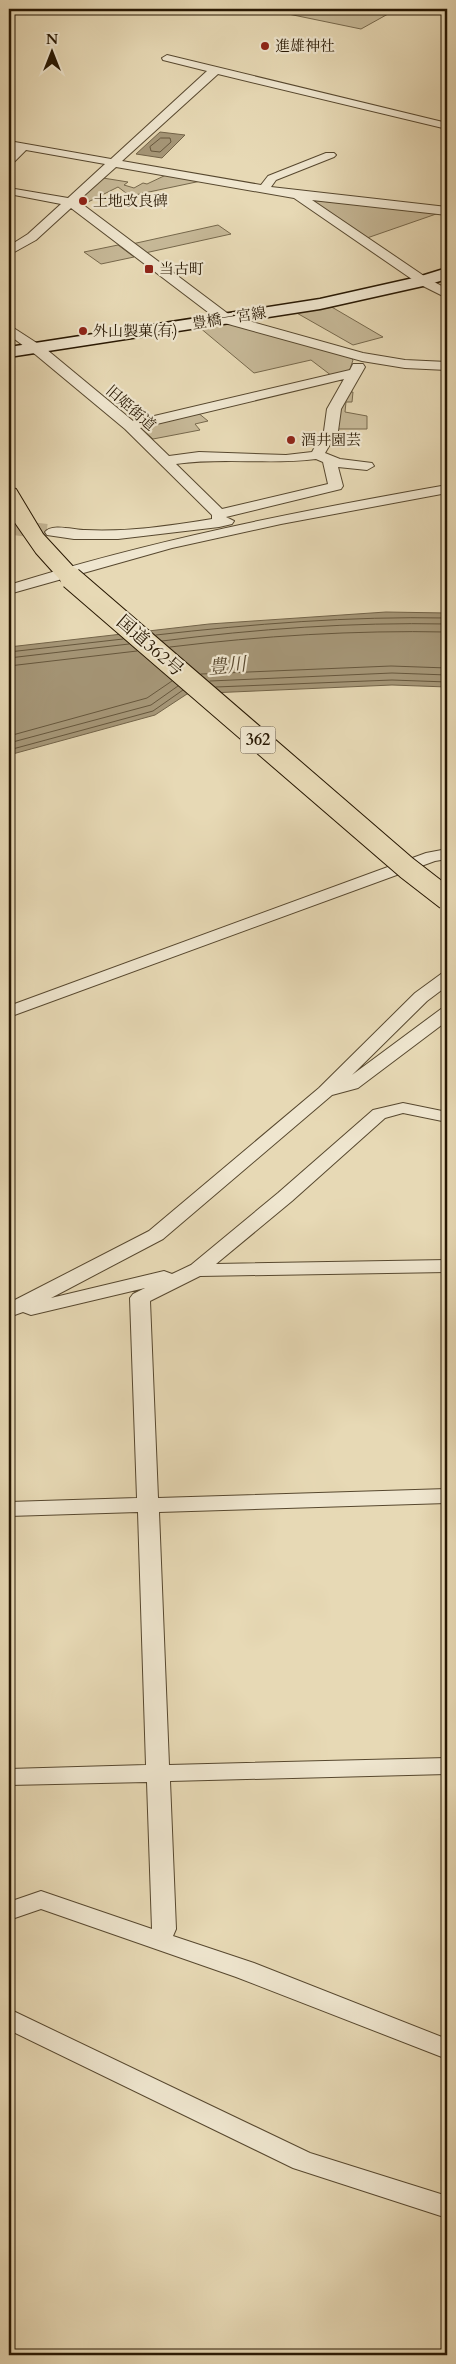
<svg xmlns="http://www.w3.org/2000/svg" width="456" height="2364" font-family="Cardo,'Noto Serif JP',serif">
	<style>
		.green { fill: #c6b897; stroke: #76684c }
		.water { fill: #a69778; stroke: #736449 }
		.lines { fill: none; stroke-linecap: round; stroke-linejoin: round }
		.shore { stroke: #66573d; stroke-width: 1 }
		.minor-tunnel { stroke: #c1b291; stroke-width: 15; stroke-dasharray: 15 8; stroke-linecap: butt }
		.minor-casing { stroke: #57482f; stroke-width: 2 }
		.secondary-casing { stroke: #271702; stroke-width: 3 }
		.trunk-casing { stroke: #271702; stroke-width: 2 }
		.minor { fill: #efe6cf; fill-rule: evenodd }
		.secondary { fill: #efe6cf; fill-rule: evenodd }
		.trunk { fill: #e7d9b5; fill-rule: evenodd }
		.trunk-bridge-casing { stroke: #271702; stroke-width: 24; stroke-linecap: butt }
		.trunk-bridge { stroke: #e7d9b5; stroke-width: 22 }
		.poi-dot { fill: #8f2418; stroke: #efe6cf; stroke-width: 2 }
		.labels { text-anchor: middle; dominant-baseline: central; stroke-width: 4.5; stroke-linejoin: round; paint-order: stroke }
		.far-poi-label { font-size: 15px; fill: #271702; stroke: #efe6cf; text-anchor: start }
		.far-street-label { font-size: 15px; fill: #271702; stroke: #efe6cf }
		.shield { fill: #efe6cf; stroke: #635540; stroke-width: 1 }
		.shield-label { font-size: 16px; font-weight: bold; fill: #271702 }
		.street-label { font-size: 18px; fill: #271702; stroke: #efe6cf }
		.water-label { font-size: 19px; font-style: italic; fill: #5a4a31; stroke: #efe6cf }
	</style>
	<rect width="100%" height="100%" fill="#e7d9b5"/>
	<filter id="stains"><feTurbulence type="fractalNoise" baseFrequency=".004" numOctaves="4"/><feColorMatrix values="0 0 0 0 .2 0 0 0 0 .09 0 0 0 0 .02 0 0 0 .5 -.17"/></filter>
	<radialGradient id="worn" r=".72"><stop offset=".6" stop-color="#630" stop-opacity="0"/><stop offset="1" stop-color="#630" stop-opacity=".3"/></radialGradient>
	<!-- green -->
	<path class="green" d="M264,9H397L361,29Z
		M166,175L201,181L130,196L118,187L80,206L76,203L103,178L128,182L124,185L134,188L143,183L147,184Z
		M310,200L439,213L367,238Z
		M218,225L231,234L145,253L132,244Z
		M118,245L134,257L101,264L84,252Z
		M330,306L383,337L353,345L295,312Z
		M227,322L351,358L353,360L349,372L332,376L311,360L254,373L199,327Z
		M348,392H353L352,402H346L345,412L367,416V429H335L337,409Z
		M197,412L208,421L195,424L200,430L153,439L139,426Z"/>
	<!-- water -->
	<path class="water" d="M160,132L185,135L162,158L136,154Z
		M386,612L447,613V687L392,685L187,694L155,715L9,755V647L209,624Z"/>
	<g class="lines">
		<!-- shore -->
		<path class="shore" d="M161,138H170L171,142L160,152L151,151L150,147Z
			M156,635C252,624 350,616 447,618
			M162,641C256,629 352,622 447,624
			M170,647C261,636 355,630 447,632
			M9,652L123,639
			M9,658L129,644
			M9,666L137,651
			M201,674L391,666L447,668
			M210,681L392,673L447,675
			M216,687L392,680L447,682
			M9,736L147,698L172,681
			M9,743L151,705L178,686
			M9,750L153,711L183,690"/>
		<!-- minor-tunnel -->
		<path class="minor-tunnel" d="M9,527L52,532"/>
		<!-- minor casing -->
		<g class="minor-casing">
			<path id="minor" d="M167,55L447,123V129L218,74L122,161L261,185L268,176L326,153H334L336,155L334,157L276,180L271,187L447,207V215L312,200L427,278L447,289V298L419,284L294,198L116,167L78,201L231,316L363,353L405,360L447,362V370L405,368L362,361L221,322L71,208L36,240L9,255V246L28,234L61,204L9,194V188L68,198L105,164L26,150L13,163L9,164V155L15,149L9,147V141L111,159L207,71L163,60L162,58Z
				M9,325L46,349L133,421L350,370L353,364H363L365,367L341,409L338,431L325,453L340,459L372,463L374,466L367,470L338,467L343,486L341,489L226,517L234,521L232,524L219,527L118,539H74L47,535L45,532C51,523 75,530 85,530C128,532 170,526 212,519V515L125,429L36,355L9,335ZM344,379L327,409L324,431L312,452L286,455L199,452L169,456L140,428ZM316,459L323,462L328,484L222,509L176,464C222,457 269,465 316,459Z
				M447,485V493L281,524L172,548L9,594V585C152,540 299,511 447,485Z
				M447,849V859L435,861L9,1017V1006L426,853Z
				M447,973V986L427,1001L352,1075L441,1009L447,1008V1021L358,1088L332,1095L163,1239L51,1298L164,1271L172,1274L191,1265L278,1193L373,1110L403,1103L447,1112V1122L403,1113L385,1118L292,1201L216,1264L447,1260V1272L200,1276L150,1301L158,1498L447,1489V1503L159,1512L169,1765L447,1758V1774L170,1781L176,1929L173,1936L254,1963L447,2039V2059L236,1977L41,1909L9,1920V1902L41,1891L152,1929L147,1782L9,1785V1769L146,1765L138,1512L9,1516V1502L137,1498L130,1298L133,1294L145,1288L31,1315L23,1312L9,1317V1303L149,1231L319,1088L415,993L441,974Z
				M9,2009L310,2153L447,2196V2218L293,2168L9,2030Z"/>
		</g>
		<!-- secondary casing -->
		<g class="secondary-casing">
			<path id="secondary" d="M447,268V279L423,286L320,309L9,357V347L320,299L418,277Z"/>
		</g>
		<!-- trunk casing -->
		<g class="trunk-casing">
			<path id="trunk" d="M9,487L16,489L43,534L79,573L82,578L79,583L71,584L63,583L36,553L11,517L9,513Z"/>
		</g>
		<!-- minor -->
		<use href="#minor" class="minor"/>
		<!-- secondary -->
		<use href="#secondary" class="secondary"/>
		<!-- trunk -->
		<use href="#trunk" class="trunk"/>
		<!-- trunk-bridge casing -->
		<g class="trunk-bridge-casing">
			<path id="trunk-bridge" d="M71,578L407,868L447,899"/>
		</g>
		<!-- trunk-bridge -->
		<use href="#trunk-bridge" class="trunk-bridge"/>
	</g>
	<!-- markers -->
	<g class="poi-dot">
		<circle cx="265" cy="46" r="5"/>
		<circle cx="83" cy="201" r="5"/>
		<rect x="144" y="264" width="10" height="10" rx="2.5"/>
		<circle cx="83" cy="331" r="5"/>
		<circle cx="291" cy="440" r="5"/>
	</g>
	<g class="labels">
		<!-- far-poi labels -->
		<g class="far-poi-label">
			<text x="275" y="46">進雄神社</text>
			<text x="93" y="201">土地改良碑</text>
			<text x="159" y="269">当古町</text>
			<text x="93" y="331">外山製菓(有)</text>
			<text x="301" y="440">酒井園芸</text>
		</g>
		<!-- far-street labels -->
		<g class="far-street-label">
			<text transform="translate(229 318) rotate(-9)">豊橋一宮線</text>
			<text transform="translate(131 408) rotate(41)">旧姫街道</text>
		</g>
		<!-- shield labels -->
		<rect class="shield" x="240.5" y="726.5" width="35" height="27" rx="4"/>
		<g class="shield-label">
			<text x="258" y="740">362</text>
		</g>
		<!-- street labels -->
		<g class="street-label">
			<text transform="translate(150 646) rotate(41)">国道362号</text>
		</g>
		<!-- water labels -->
		<g class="water-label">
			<text transform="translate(227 666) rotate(-6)">豊川</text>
		</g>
	</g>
	<!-- margin -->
	<rect width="456" height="2364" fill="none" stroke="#e7d9b5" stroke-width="30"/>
	<rect x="10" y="10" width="436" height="2344" fill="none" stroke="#271702" stroke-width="2.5"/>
	<rect x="15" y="15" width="426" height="2334" fill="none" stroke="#271702"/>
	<!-- north arrow -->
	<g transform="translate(52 52)" stroke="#efe6cf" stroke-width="4" paint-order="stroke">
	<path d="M0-4L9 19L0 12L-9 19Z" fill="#271702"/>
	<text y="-8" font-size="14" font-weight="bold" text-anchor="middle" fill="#271702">N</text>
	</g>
	<rect width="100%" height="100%" filter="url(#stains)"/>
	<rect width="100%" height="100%" fill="url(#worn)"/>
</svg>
